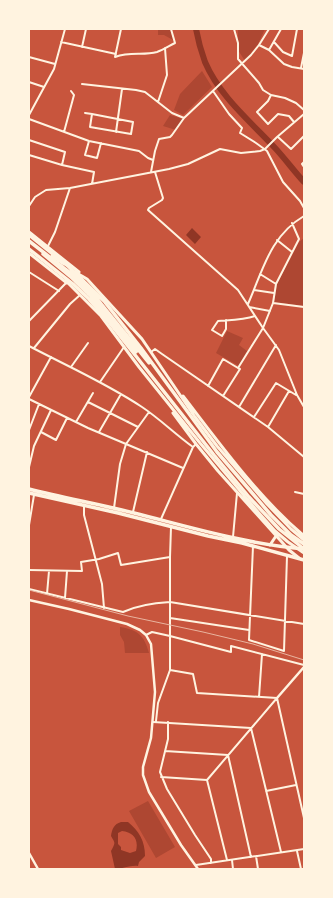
<svg xmlns="http://www.w3.org/2000/svg" width="333" height="898" font-family="Inter,sans-serif">
	<style>
		.green { fill: #ae4732 }
		.water { fill: #8f3625; fill-rule: evenodd }
		.lines { fill: none; stroke-linecap: round; stroke-linejoin: round }
		.river { stroke: #8f3625; stroke-width: 6 }
		.minor { stroke: #fff3e0; stroke-width: 2 }
		.tertiary { stroke: #fff3e0; stroke-width: 2.5 }
		.primary { stroke: #fff3e0; stroke-width: 3 }
		.trunk { stroke: #fff3e0; stroke-width: 3.5 }
		.motorway { stroke: #fff3e0; stroke-width: 3.5 }
		.rail { stroke: #e9b49f; stroke-width: 1 }
	</style>
	<rect width="100%" height="100%" fill="#c8553d"/>
	<!-- green -->
	<path class="green" d="M158,29H170L173,40L164,35H158Z
		M238,29H265L258,44L245,61L238,50Z
		M202,71L212,87L183,115L174,110L180,94Z
		M170,115L183,119L176,130L163,126Z
		M304,238V306L274,302L277,284L299,242Z
		M227,331L243,338L239,345L247,351L239,366L216,353Z
		M120,627C138,630 144,635 149,653H125L124,642L120,635Z
		M148,801L175,847L156,858L129,811Z"/>
	<!-- water -->
	<path class="water" d="M192,228L201,237L195,244L186,235Z
		M121,822H128C139,831 145,841 145,856L139,862L138,866C130,865 123,869 115,869L111,851C116,842 115,843 111,836C112,829 114,824 121,822ZM122,831C133,832 139,839 136,851L130,853L121,850V847L118,844V833Z"/>
	<g class="lines">
		<!-- river -->
		<path class="river" d="M196,29C198,40 201,51 205,62C220,97 251,122 276,149C286,160 294,171 304,182"/>
		<!-- minor -->
		<path class="minor" d="M234,29L238,43V59L259,83L263,90L271,95L285,98L296,103L304,110
			M61,42L116,54
			M274,42L283,52L292,56L297,29
			M259,45L269,50L284,64L292,67L304,69
			M82,47L86,29
			M269,50L281,29
			M29,57L55,64
			M115,57C131,51 143,56 157,52C163,50 169,46 175,43L171,29
			M115,57L121,29
			M301,68L304,53
			M29,82L44,87
			M82,84L136,90L145,92L172,113L184,118
			M213,91L229,114L242,128L240,133L256,143L267,151L283,182L300,201L304,208
			M271,95L268,101L257,112L268,124L278,114L289,116L294,122
			M158,102L167,75L165,48
			M85,113L92,114
			M92,114L133,122L131,134L90,127Z
			M29,115L54,69L65,29
			M29,119L89,141L139,151L148,158L153,160
			M64,132L74,95L71,91
			M116,132L122,89
			M278,137L291,149L304,136
			M29,140L65,152L62,165
			M89,141L85,155L97,158L101,143
			M29,155L62,165L94,172L92,184
			M304,162L302,164L304,167
			M151,172L155,151L159,139L170,137L172,135L184,118L251,55L259,45L269,29
			M155,172L163,198L162,200L149,208L148,210L238,290L263,328L279,350L297,395L304,407
			M29,206L35,197L46,190L70,188L169,169L188,164L220,149L241,153L260,151L265,149L277,137L304,114
			M277,240L292,252
			M48,246L55,232L70,188
			M29,272L59,291
			M260,274L276,284
			M254,290L274,293
			M273,303L304,307
			M248,304C263,270 270,236 304,216
			M249,307L270,311
			M226,320V329L222,336L212,330L218,321C230,320 243,320 255,316
			M29,321L66,283
			M29,346C67,366 106,383 142,407C160,419 175,434 193,447
			M34,348L70,304L80,295
			M151,352L155,349L162,354L268,427L304,457
			M71,367L88,343
			M100,382L124,347
			M208,386L223,359L238,368
			M223,396L240,369L238,368L263,328L273,303L276,284L299,239L292,223
			M29,397L51,357
			M29,399L88,428L183,468
			M88,402L138,427
			M239,407L276,345
			M254,417L276,383L296,395
			M76,422L93,393
			M268,427L289,391
			M29,430L39,404
			M41,432L56,440L67,418
			M99,432L121,394
			M29,467L34,446L51,410
			M295,492L304,494
			M84,506V515L102,584L104,608
			M114,508L120,464L126,444L149,412
			M133,512L147,452
			M161,519L193,447L196,444
			M29,525L34,495
			M233,537L237,493
			M253,546L249,640L284,651L287,556
			M29,570L82,571L81,562L99,559L118,553L121,565L170,557
			M29,589L123,612C138,605 153,603 170,602L304,624
			M47,594L49,571
			M65,598L67,571
			M170,618L249,630
			M146,635L152,632L170,636L231,652V646L304,665
			M170,670L193,674L197,693L277,698
			M259,697L262,654
			M277,698L304,818
			M156,721L158,703L170,670V557L171,527
			M153,722L251,728L281,852
			M168,722V739L160,772L167,789L195,835L211,859V863
			M165,751L228,755L251,857
			M161,777L207,780
			M207,780L277,698
			M207,780L227,860
			M266,791L296,785
			M297,851L301,869
			M256,856L258,869
			M232,860L233,869
			M196,865L304,849
			M261,869H265"/>
		<!-- tertiary -->
		<path class="tertiary" d="M29,600L69,609L127,624L140,630L146,635L151,644L155,692L151,738L143,767V775L149,792L181,845L198,869
			M277,698L304,667
			M29,853L38,869"/>
		<!-- primary -->
		<path class="primary" d="M29,232L79,272
			M29,253L67,283
			M52,256L64,264
			M75,272L87,279L142,339L195,417L217,446L267,504L291,529L304,540
			M66,281L101,316L139,367L200,443L258,512L275,531L288,542L304,553
			M183,396C220,444 257,496 304,536
			M173,413L196,444L218,471L289,550L299,558
			M270,545L276,536"/>
		<!-- trunk -->
		<path class="trunk" d="M29,489C64,498 99,504 134,513C190,527 246,544 304,549
			M29,493L118,513L208,536L242,543L304,560"/>
		<!-- motorway -->
		<path class="motorway" d="M29,235L69,267L104,301L141,348L217,452L271,515L291,535L304,544
			M29,241L78,279L94,295L149,363
			M29,249L73,284L89,299L109,322L214,455L249,497L279,529L304,549
			M43,254L72,278L92,297L136,352"/>
		<!-- rail -->
		<path class="rail" d="M29,590L128,616L203,632L253,644L304,660"/>
	</g>
	<!-- border -->
	<rect width="333" height="898" fill="none" stroke="#fff3e0" stroke-width="60"/>
</svg>
